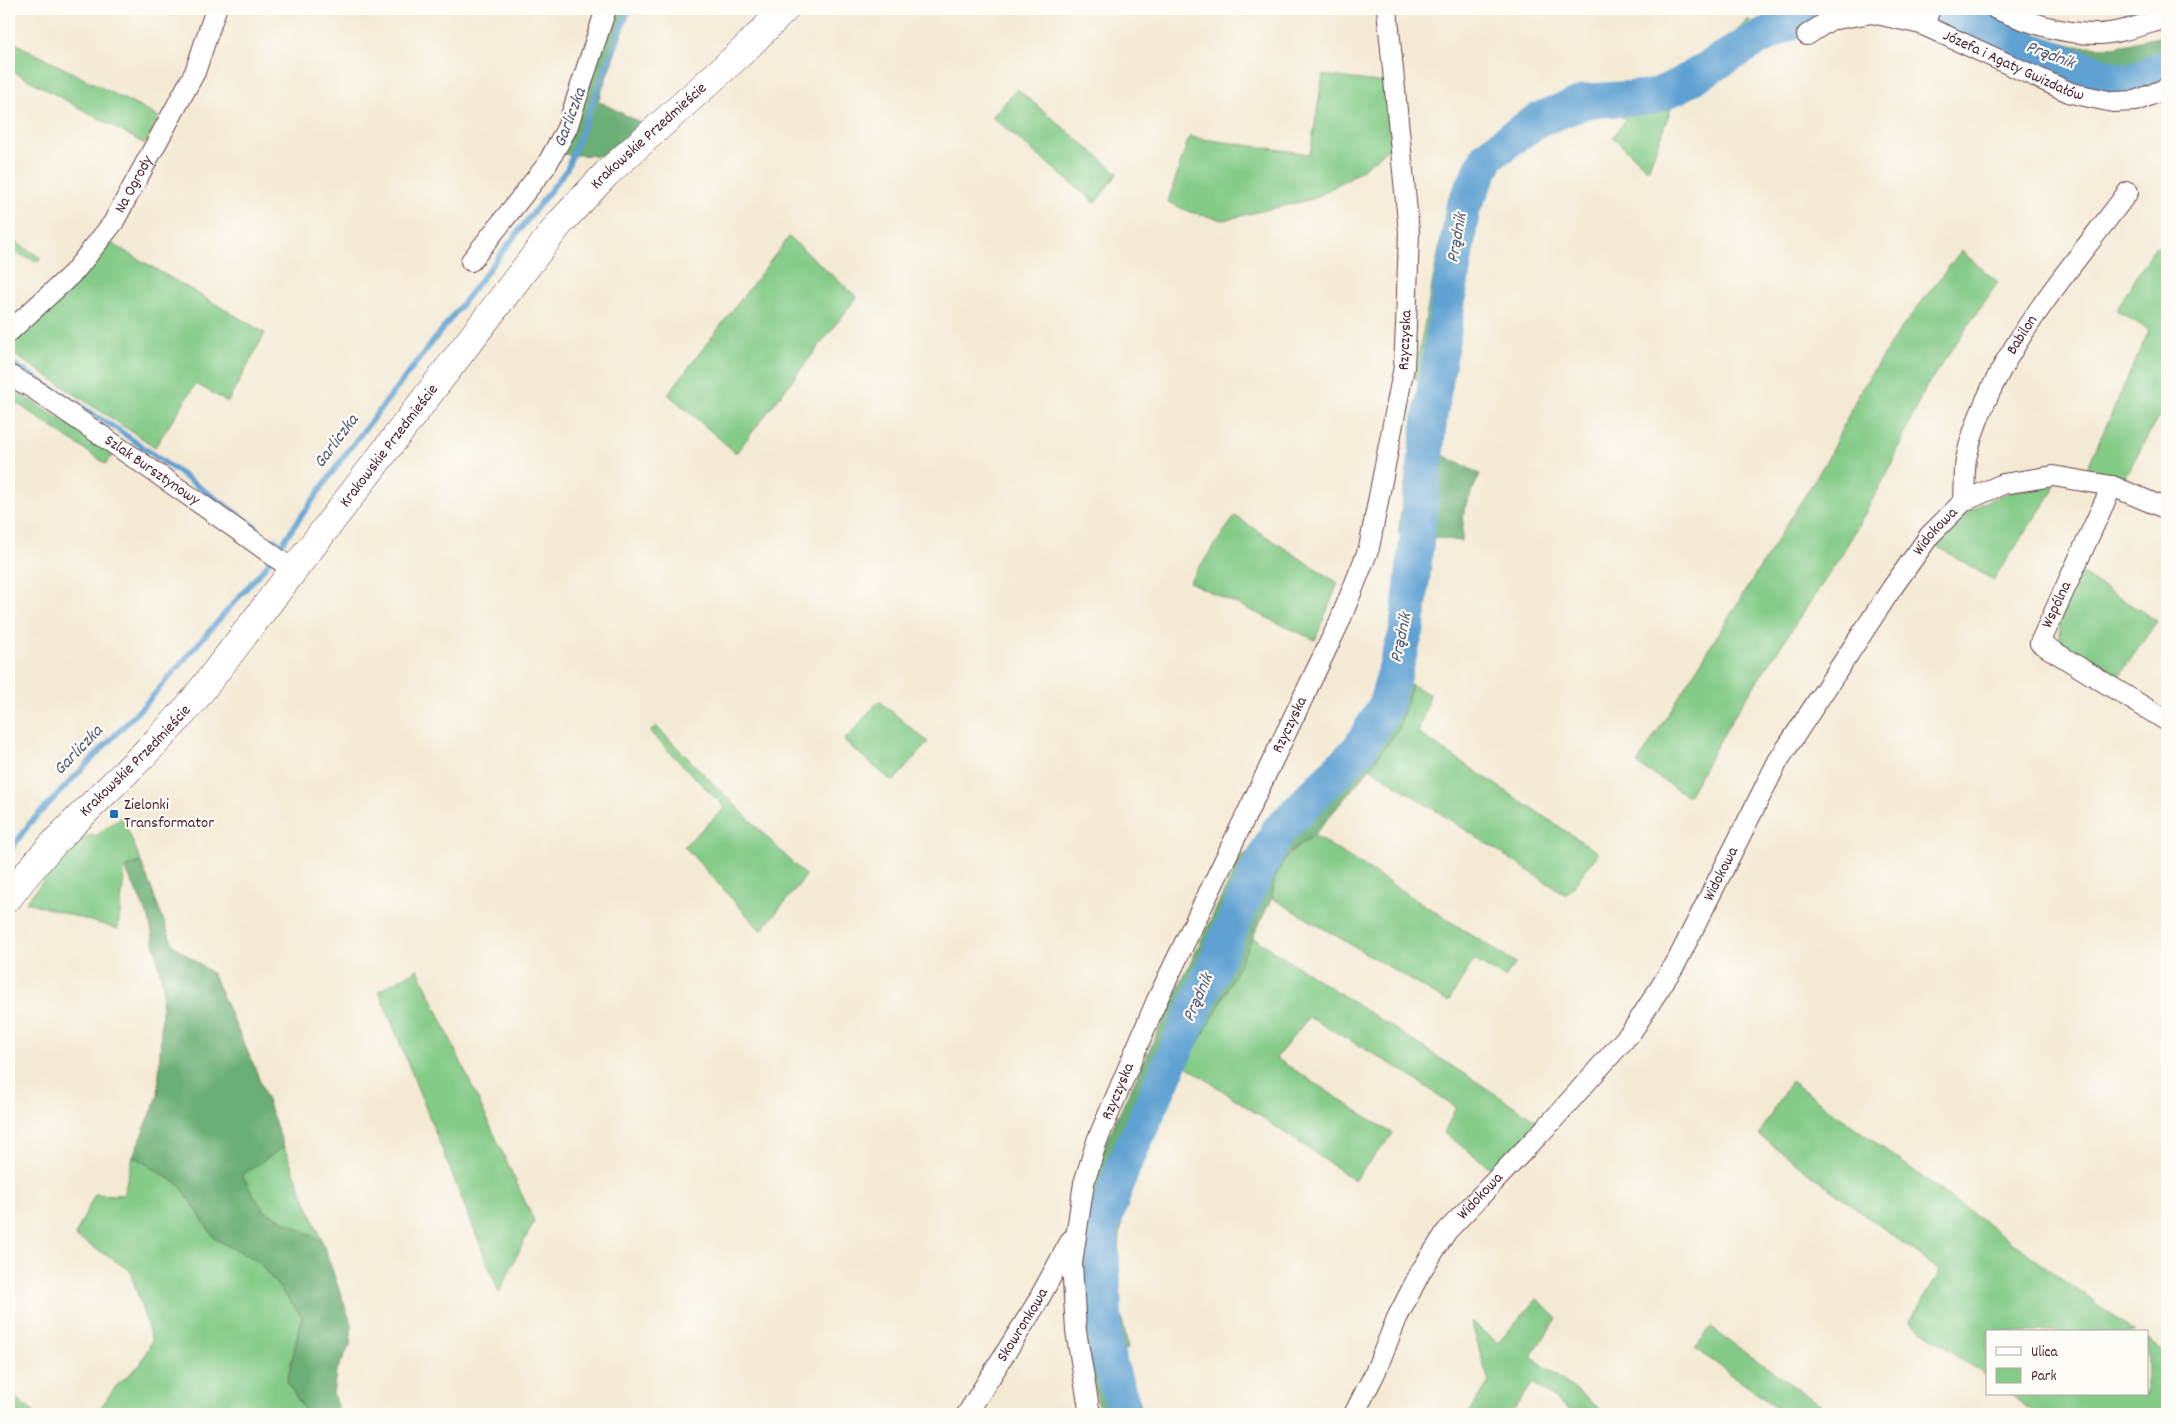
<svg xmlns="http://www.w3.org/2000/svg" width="2176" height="1423" font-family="Dekko,sans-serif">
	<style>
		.green { fill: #83cb87; stroke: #667559 }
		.forest { fill: #6aaf74; stroke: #5a6750 }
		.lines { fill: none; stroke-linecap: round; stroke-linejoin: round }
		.stream { stroke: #5ea1d2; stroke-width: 5.5 }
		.river { stroke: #5ea1d2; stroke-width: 35 }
		.street-casing { stroke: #643d44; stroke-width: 22 }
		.secondary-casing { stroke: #643d44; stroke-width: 29 }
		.street { stroke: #fff; stroke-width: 20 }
		.secondary { stroke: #fff; stroke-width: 28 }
		.poi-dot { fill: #1f6fb2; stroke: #fdfcf7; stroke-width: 2 }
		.labels { text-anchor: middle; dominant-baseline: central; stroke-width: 4.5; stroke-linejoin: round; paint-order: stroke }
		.street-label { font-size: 16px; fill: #4a1f2b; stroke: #fdfcf7 }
		.poi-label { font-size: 16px; fill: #4a1f2b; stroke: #fdfcf7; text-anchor: start }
		.water-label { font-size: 18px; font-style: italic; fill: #535a76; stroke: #fdfcf7 }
	</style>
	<rect width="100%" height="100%" fill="#fdfcf7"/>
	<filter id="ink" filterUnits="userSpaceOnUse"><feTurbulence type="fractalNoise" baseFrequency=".02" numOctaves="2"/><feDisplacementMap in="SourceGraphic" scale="10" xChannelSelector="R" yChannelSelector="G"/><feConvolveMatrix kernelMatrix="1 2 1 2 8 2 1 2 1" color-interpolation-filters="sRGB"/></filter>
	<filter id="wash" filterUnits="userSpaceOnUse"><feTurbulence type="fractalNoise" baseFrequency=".0096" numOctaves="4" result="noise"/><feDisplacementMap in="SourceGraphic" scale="20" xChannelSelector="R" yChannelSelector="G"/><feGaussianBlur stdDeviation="1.12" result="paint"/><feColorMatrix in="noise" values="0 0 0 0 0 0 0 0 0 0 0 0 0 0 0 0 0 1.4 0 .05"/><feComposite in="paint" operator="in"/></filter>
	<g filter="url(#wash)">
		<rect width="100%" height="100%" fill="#f4ead4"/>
		<!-- green -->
		<path class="green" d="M1801,9H1873C1825,14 1804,23 1763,47L1762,27Z
			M1749,19L1754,52L1675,98L1648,170L1613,137L1626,119L1595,107L1565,114L1525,136L1500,156L1475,200L1462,258L1440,435L1412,429L1427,385L1414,379L1449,196L1459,193L1485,153L1525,118L1568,96L1611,89L1637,81L1642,89L1718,49Z
			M9,40L159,117L145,144L9,69Z
			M1323,75L1385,83L1392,145L1359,172L1313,199L1223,220L1190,212L1168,202L1189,137L1310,154Z
			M1017,89L1118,173L1095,203L992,117Z
			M789,237L857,297L736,453L668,394Z
			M9,238L41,258L38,262L9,250Z
			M111,243L265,333L228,402L196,384L155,447L9,351V344L49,309Z
			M2155,247L2167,254V401L2124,479L2086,471L2149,330L2116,310Z
			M1961,251L1998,282L1924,390L1889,470L1841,556L1734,716L1688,796L1637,764L1827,460L1859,393L1896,335Z
			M9,387L114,453L106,464L9,398Z
			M2054,485L2053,491L1993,580L1932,543C1974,503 1996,491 2054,485Z
			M1235,516L1338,583L1315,640L1189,582Z
			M1404,533L1424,536L1413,602L1397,593Z
			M2079,572L2157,621L2115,682L2060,642V622Z
			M1412,685L1430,695L1418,733L1599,853L1566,895L1370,768L1399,728Z
			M879,701L928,742L893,782L844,741Z
			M656,726L806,876L761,931L684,846L725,808L650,732Z
			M122,816L141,862L125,868L118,929L26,902L78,838L97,835Z
			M1314,835L1516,963L1505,978L1474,960L1448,1002L1272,898C1275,863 1288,854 1314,835Z
			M1252,937L1542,1124L1495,1171L1444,1133L1456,1107L1398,1068L1309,1017L1276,1058L1393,1134L1354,1180L1185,1065L1216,1012Z
			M418,969L534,1221L499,1292L379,991Z
			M1791,1081L2135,1332H1987V1377L1910,1321L1940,1271L1759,1135Z
			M284,1147L322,1241L263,1210L241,1175Z
			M133,1156L180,1185L215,1239L258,1261L302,1316L287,1382L307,1414H96L117,1385L140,1365L152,1341L130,1270L75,1236L95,1194L123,1195Z
			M1537,1299L1557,1318L1531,1356L1607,1414H1575L1533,1383L1510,1414H1468L1489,1382L1471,1322L1498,1343Z
			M1711,1328L1823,1407L1833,1414H1785L1695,1348Z
			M2147,1340L2167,1355V1414H2037L2010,1394H2147Z
			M9,1392L36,1414H9Z"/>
		<!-- forest -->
		<path class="forest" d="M614,9H631L598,101L643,124L600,156L559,154Z
			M1936,9H1968L2014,29L2075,46L2114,47L2167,35V73L2139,85L2115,89L2035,67L1932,18Z
			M1411,443L1437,452L1480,474L1464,509L1462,541L1398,533Z
			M1400,620L1416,630L1407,653L1402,679L1412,685L1399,728L1370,768L1314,835L1288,854L1274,879L1272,898L1216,1012L1185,1065L1125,1200L1120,1236L1117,1295L1128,1348L1120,1353L1127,1395L1136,1414H1100L1084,1333V1238L1093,1169L1241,856L1260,845L1341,760L1369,725L1391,673L1382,663Z
			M141,862L173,945L212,973L255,1068L284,1147L242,1175L263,1210L322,1241L352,1326L350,1345L336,1372L333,1394L340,1414H307L287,1382L302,1316L258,1261L215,1239L180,1185L133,1156L158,1096L163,987L149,918L125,868Z"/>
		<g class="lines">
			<!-- stream -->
			<path class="stream" d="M9,361L120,431L256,527
				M273,539L281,545
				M9,853L29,824L150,699L266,566L347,452L567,169L629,9"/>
			<!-- river -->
			<path class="river" d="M1936,9L1981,24L2026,48L2119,81H2131L2167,67
				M1126,1414L1106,1352L1101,1231L1123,1167L1251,884L1278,831L1359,749L1385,706L1407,629L1430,417L1463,207L1488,156L1513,137L1540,119L1587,101L1653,97L1680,85L1750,43L1817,9"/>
		</g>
	</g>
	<g filter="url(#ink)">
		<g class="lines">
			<!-- street casing -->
			<g class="street-casing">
				<g id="street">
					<path d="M1996,9C2028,22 2061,34 2096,34C2115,35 2148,23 2167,18"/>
					<path d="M1924,25L1930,9"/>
					<path id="s1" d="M1807,35L1830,20L1872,13L1921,24L2071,93L2113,102L2136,101L2167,88"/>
					<path d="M471,261L546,166L567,128L606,9"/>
					<path id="s2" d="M9,332L74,272L113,223L195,72L216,9"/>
					<path id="s3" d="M9,375L34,389C120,449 208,507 293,570"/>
					<path d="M2112,486L2040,643L2167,721"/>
					<path id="s4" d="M1964,501C1965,487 1964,472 1966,459C1988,360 2069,271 2128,192"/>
					<path id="s5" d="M967,1414L1035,1306L1071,1240"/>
					<path id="s6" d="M1090,1414L1076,1331L1072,1263L1084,1183L1097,1141L1157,1000L1339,623L1369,548L1404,367L1406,325L1409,232L1387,9"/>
					<path id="s7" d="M1354,1414L1375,1373L1397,1318L1421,1271L1447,1231L1552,1121L1632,1031L1676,963L1778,761L1892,588L1930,535L1964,501L2003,484L2053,476L2112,486L2167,509"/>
				</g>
			</g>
			<!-- secondary casing -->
			<g class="secondary-casing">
				<g id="secondary">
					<path id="s8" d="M9,897C62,824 136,770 194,700L560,223L606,174L743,51L785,9"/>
				</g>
			</g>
			<!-- street -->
			<use href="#street" class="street"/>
			<!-- secondary -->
			<use href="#secondary" class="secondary"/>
		</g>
	</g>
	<!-- markers -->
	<rect class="poi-dot" x="109" y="809" width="10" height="10" rx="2.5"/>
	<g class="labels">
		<!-- street labels -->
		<g class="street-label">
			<text stroke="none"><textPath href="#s1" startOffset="222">Józefa i Agaty Gwizdałów</textPath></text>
			<text stroke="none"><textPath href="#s8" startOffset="996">Krakowskie Przedmieście</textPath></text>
			<text stroke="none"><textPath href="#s2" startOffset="195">Na Ogrody</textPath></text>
			<text stroke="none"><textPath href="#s4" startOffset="179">Babilon</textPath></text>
			<text stroke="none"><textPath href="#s6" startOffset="1141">Rzyczyska</textPath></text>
			<text stroke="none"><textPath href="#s8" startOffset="591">Krakowskie Przedmieście</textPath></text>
			<text stroke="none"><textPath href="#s3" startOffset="172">Szlak Bursztynowy</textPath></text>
			<text stroke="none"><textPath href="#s7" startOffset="1064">Widokowa</textPath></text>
			<text transform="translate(2057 605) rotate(-65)">Wspólna</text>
			<text stroke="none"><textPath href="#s6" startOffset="736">Rzyczyska</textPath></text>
			<text stroke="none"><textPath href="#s8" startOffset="186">Krakowskie Przedmieście</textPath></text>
			<text stroke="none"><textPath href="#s7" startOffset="659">Widokowa</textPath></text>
			<text stroke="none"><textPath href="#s6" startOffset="331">Rzyczyska</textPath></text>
			<text stroke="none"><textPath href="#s7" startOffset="254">Widokowa</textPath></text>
			<text stroke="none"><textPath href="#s5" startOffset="105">Skowronkowa</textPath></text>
		</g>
		<!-- poi labels -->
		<g class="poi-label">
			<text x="124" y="805">Zielonki<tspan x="124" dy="18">Transformator</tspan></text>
		</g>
		<!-- water labels -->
		<g class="water-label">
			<text transform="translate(2050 56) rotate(21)">Prądnik</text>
			<text transform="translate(571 118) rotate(-69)">Garliczka</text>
			<text transform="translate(1458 238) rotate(-80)">Prądnik</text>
			<text transform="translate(337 442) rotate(-53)">Garliczka</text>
			<text transform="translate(1402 638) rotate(-78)">Prądnik</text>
			<text transform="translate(79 751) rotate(-46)">Garliczka</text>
			<text transform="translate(1199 998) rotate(-66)">Prądnik</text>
		</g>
	</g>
	<!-- margin -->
	<rect width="2176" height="1423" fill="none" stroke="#fdfcf7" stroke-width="30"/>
	<!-- legend -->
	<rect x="1986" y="1330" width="162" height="65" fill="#fdfcf7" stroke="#b5a4a5"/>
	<rect x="1996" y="1347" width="25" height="8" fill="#ffffff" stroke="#b5a4a5"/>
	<text x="2031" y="1356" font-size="15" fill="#4a1f2b">Ulica</text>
	<rect x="1996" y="1368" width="25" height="15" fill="#83cb87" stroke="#b5a4a5"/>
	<text x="2031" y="1380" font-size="15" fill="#4a1f2b">Park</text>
</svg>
